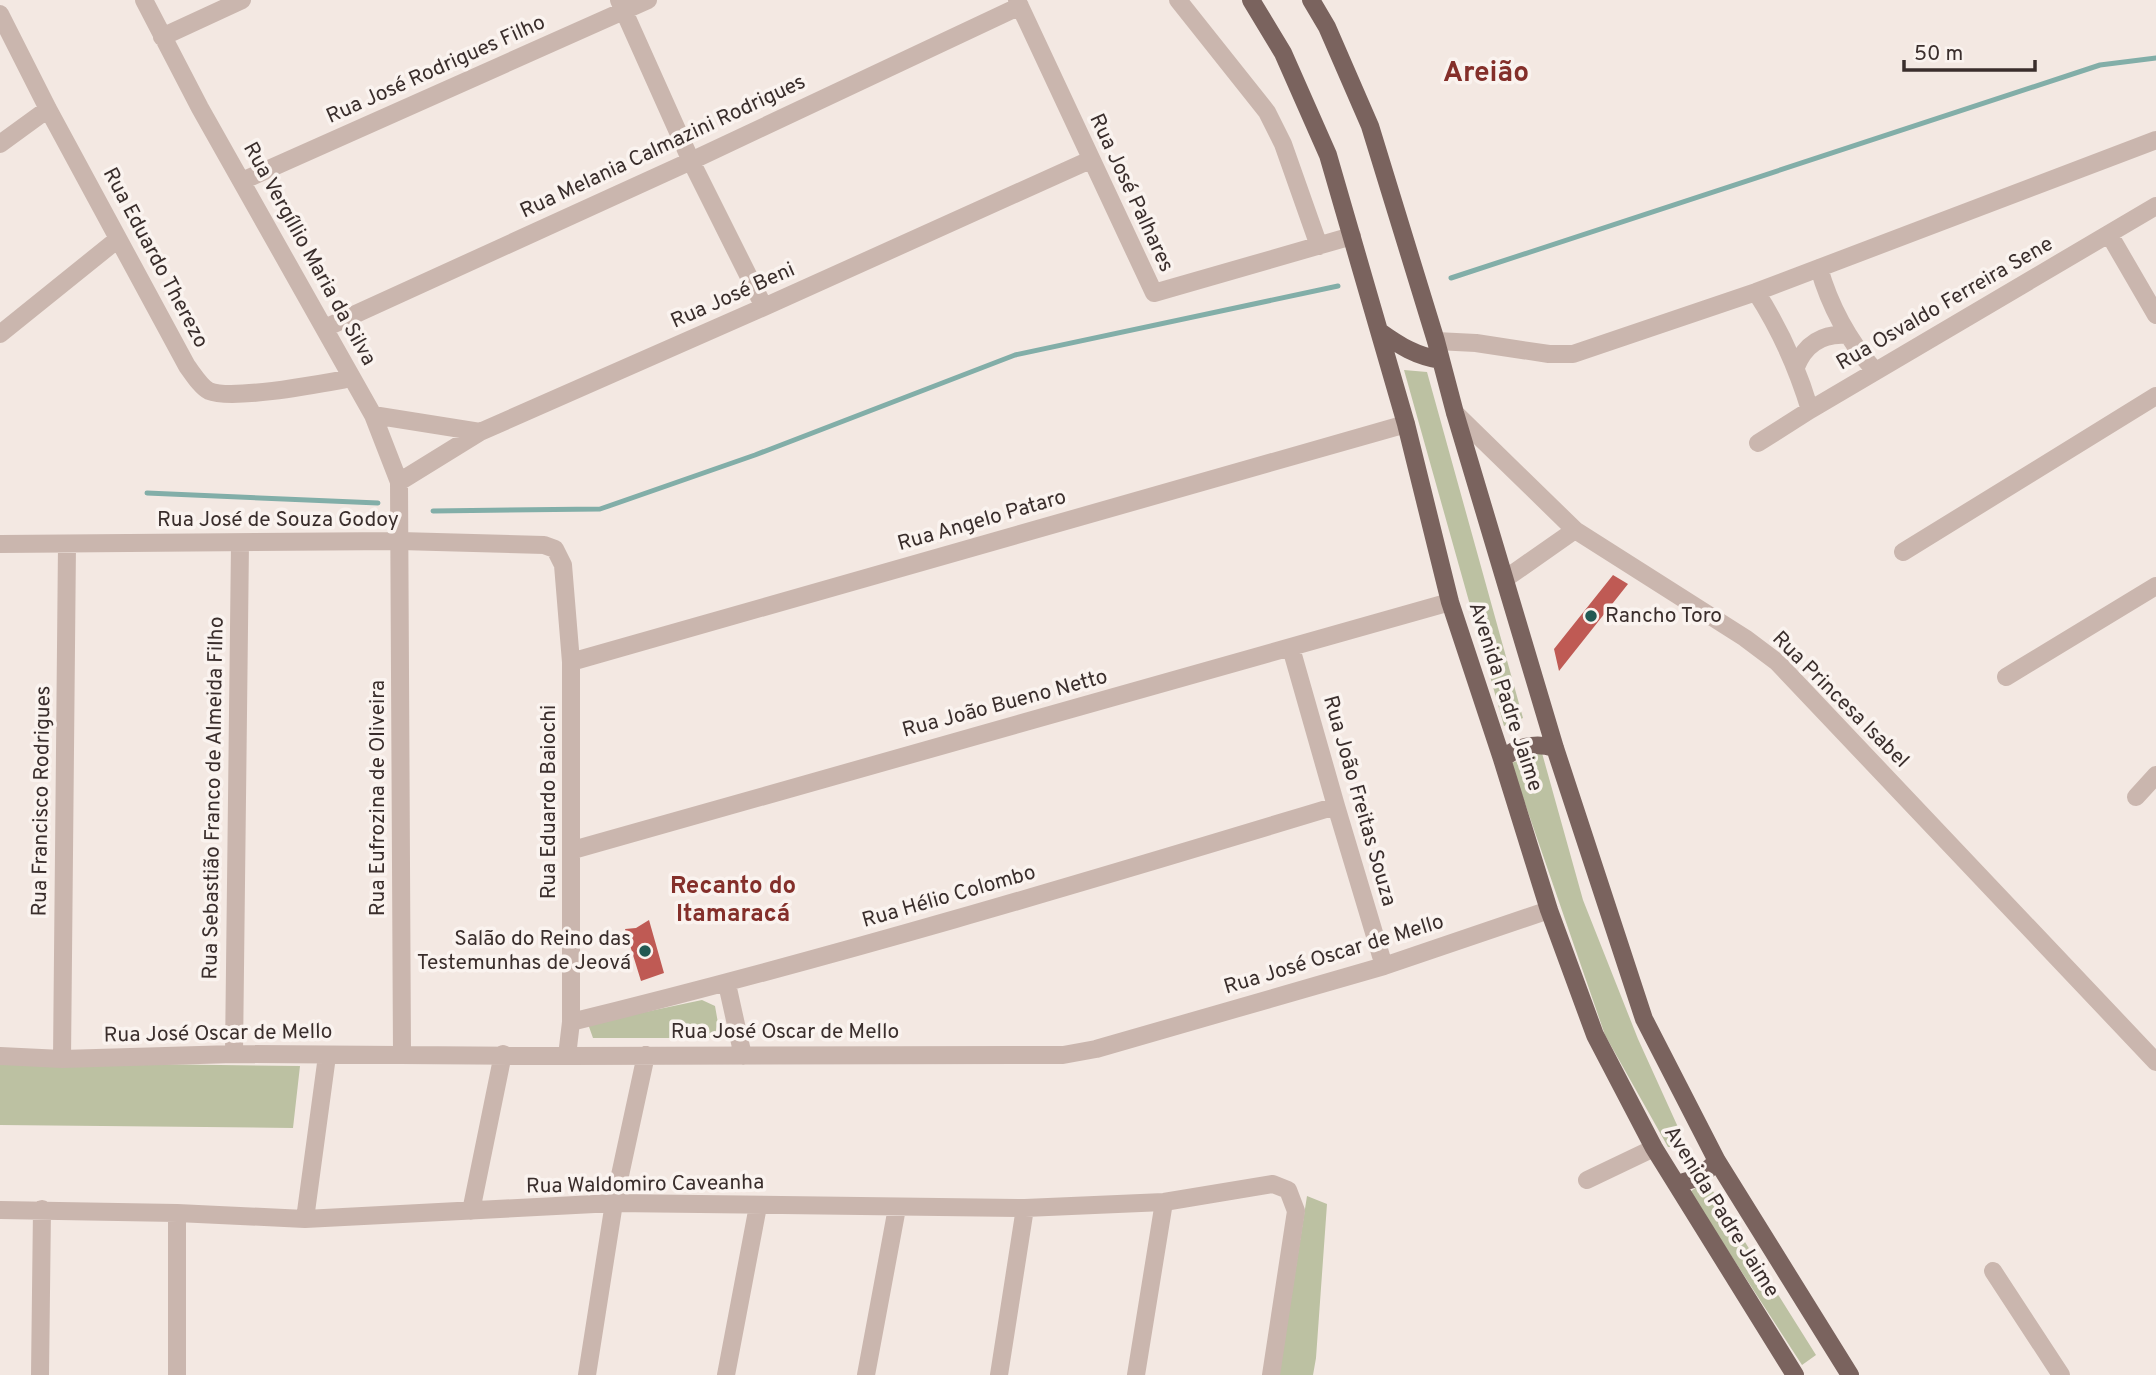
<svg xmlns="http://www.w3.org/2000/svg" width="2156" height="1375" font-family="Overpass,sans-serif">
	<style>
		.green { fill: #bcc1a2 }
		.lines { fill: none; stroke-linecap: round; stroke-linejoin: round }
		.stream { stroke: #82aea8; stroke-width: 5 }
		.building { fill: #bf5a54 }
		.minor { stroke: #cab6ae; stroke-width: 18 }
		.major { stroke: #7a635e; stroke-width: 18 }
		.poi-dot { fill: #235953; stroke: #faf3ef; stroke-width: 2.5 }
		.labels { text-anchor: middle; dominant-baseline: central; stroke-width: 7; stroke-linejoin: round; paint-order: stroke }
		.street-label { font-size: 21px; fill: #3a2e2c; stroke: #faf3ef }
		.poi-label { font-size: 21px; fill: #3a2e2c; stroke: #faf3ef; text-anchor: start }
		.quarter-label { font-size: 24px; font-weight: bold; fill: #842f2a; stroke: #faf3ef }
		.district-label { font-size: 28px; font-weight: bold; fill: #842f2a; stroke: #faf3ef }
	</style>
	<rect width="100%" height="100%" fill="#f3e8e2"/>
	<!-- green -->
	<path class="green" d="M1404,370L1427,372L1523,718L1504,726Z
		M1542,753L1583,900L1638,1039L1687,1147H1668L1605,1035L1511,763Z
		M702,1000L715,1006L718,1023L714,1038H593L588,1024Z
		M0,1062L300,1066L293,1128L0,1125Z
		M1706,1180L1816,1355L1802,1365L1690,1192Z
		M1307,1196L1327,1204L1316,1358L1313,1375H1279Z"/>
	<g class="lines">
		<!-- stream -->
		<path class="stream" d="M1451,278L2100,65L2156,58
			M147,493L378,503
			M433,511L600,509L755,455L1015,355L1338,286"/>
	</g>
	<!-- building -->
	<path class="building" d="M1613,575L1628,584L1559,671L1554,649Z
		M649,920L664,973L641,981L625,929L636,928Z"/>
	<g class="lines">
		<!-- minor -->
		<path class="minor" d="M144,0L200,108L373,415L399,482L402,1055
			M619,0L691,161L764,307
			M1017,0L1154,293L1352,236
			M1178,0L1267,112L1283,144L1319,246
			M0,14L48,109L187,366C193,374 201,387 209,391C233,401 324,383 352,378
			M162,37L242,0
			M0,144L48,109
			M242,181L648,0
			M2109,234L2156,315
			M1819,268C1830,307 1848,340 1875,371
			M1756,292C1780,329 1797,367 1810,410
			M325,328L691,161L1020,6
			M0,334L118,239
			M1436,341L1476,343L1549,354H1573L1756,292L2156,140
			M1796,367C1805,344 1823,333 1847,335
			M1455,413L1575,530L1745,638L1777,662L2156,1062
			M373,415L480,432
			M1758,443L1810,410L2156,206
			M399,482L480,432L764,307L1090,160
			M0,544L400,541L544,545L555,549L563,565L571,662V1022L567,1056
			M1903,552L2156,396
			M1505,579L1575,530
			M1291,648L1336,806L1384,966
			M571,662L1406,424
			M2006,677L2156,586
			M2136,797L2156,775
			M573,850L1450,602
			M727,984L743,1056
			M571,1022C828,959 1082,883 1336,806
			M234,1054L240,543
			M0,1056L62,1059L234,1054L567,1056L1063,1055L1096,1049L1384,966L1549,910
			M62,1059L67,544
			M1587,1180L1654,1148
			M0,1210L177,1213L305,1219L614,1203L1025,1208L1164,1202L1273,1184L1288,1190L1296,1211L1271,1375
			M471,1211L503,1054
			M305,1219L327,1056
			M1993,1271L2061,1375
			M40,1375L42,1209
			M177,1375V1213
			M587,1375L614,1203L646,1055
			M726,1375L758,1206
			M866,1375L897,1208
			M999,1375L1025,1208
			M1136,1375L1164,1202"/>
		<!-- major -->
		<path class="major" d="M1251,0L1283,53L1328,155L1406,424L1450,602L1502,759L1549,910L1595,1035L1654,1148L1795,1375
			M1311,0L1327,27L1370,126L1436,341L1455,413L1555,748L1644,1019L1717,1161L1850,1375
			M1379,331C1400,346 1416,356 1441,360
			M1502,759C1518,746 1534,742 1555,748
			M1677,1184L1700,1177L1717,1161"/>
	</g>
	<!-- markers -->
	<g class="poi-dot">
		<circle cx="1591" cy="616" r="7"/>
		<circle cx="645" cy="951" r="7"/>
	</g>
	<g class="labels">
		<!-- street labels -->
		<g class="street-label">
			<text transform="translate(436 70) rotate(-24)">Rua José Rodrigues Filho</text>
			<text transform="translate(663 147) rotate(-25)">Rua Melania Calmazini Rodrigues</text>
			<text transform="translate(1131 193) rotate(65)">Rua José Palhares</text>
			<text transform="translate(309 254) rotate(61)">Rua Vergíllio Maria da Silva</text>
			<text transform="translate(155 258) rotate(62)">Rua Eduardo Therezo</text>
			<text transform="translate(733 296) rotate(-24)">Rua José Beni</text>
			<text transform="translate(1945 304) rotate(-30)">Rua Osvaldo Ferreira Sene</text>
			<text x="278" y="520">Rua José de Souza Godoy</text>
			<text transform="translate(982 521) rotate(-16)">Rua Angelo Pataro</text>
			<text transform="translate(1505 697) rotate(72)">Avenida Padre Jaime</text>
			<text transform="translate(1840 700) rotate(45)">Rua Princesa Isabel</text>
			<text transform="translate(1005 704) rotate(-15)">Rua João Bueno Netto</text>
			<text transform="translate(214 798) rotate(-89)">Rua Sebastião Franco de Almeida Filho</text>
			<text transform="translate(378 798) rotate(-90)">Rua Eufrozina de Oliveira</text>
			<text transform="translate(42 801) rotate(-89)">Rua Francisco Rodrigues</text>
			<text transform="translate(1359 801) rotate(74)">Rua João Freitas Souza</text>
			<text transform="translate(549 802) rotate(-90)">Rua Eduardo Baiochi</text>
			<text transform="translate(949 897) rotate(-16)">Rua Hélio Colombo</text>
			<text transform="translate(1334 955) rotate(-17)">Rua José Oscar de Mello</text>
			<text x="785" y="1032">Rua José Oscar de Mello</text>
			<text transform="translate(218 1034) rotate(-1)">Rua José Oscar de Mello</text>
			<text transform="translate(645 1185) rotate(-1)">Rua Waldomiro Caveanha</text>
			<text transform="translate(1721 1212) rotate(58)">Avenida Padre Jaime</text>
		</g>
		<!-- poi labels -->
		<g class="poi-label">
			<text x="1605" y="616">Rancho Toro</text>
			<text x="631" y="939" text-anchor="end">Salão do Reino das<tspan x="631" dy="24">Testemunhas de Jeová</tspan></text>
		</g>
		<!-- quarter labels -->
		<g class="quarter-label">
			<text x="733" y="887">Recanto do<tspan x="733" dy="28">Itamaracá</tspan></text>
		</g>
		<!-- district labels -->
		<g class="district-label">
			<text x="1486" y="74">Areião</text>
		</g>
	</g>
	<!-- scale -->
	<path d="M1904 60v10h131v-10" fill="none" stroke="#3a2e2c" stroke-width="3.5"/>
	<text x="1914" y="60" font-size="21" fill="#3a2e2c" stroke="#faf3ef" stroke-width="5" paint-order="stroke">50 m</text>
</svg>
